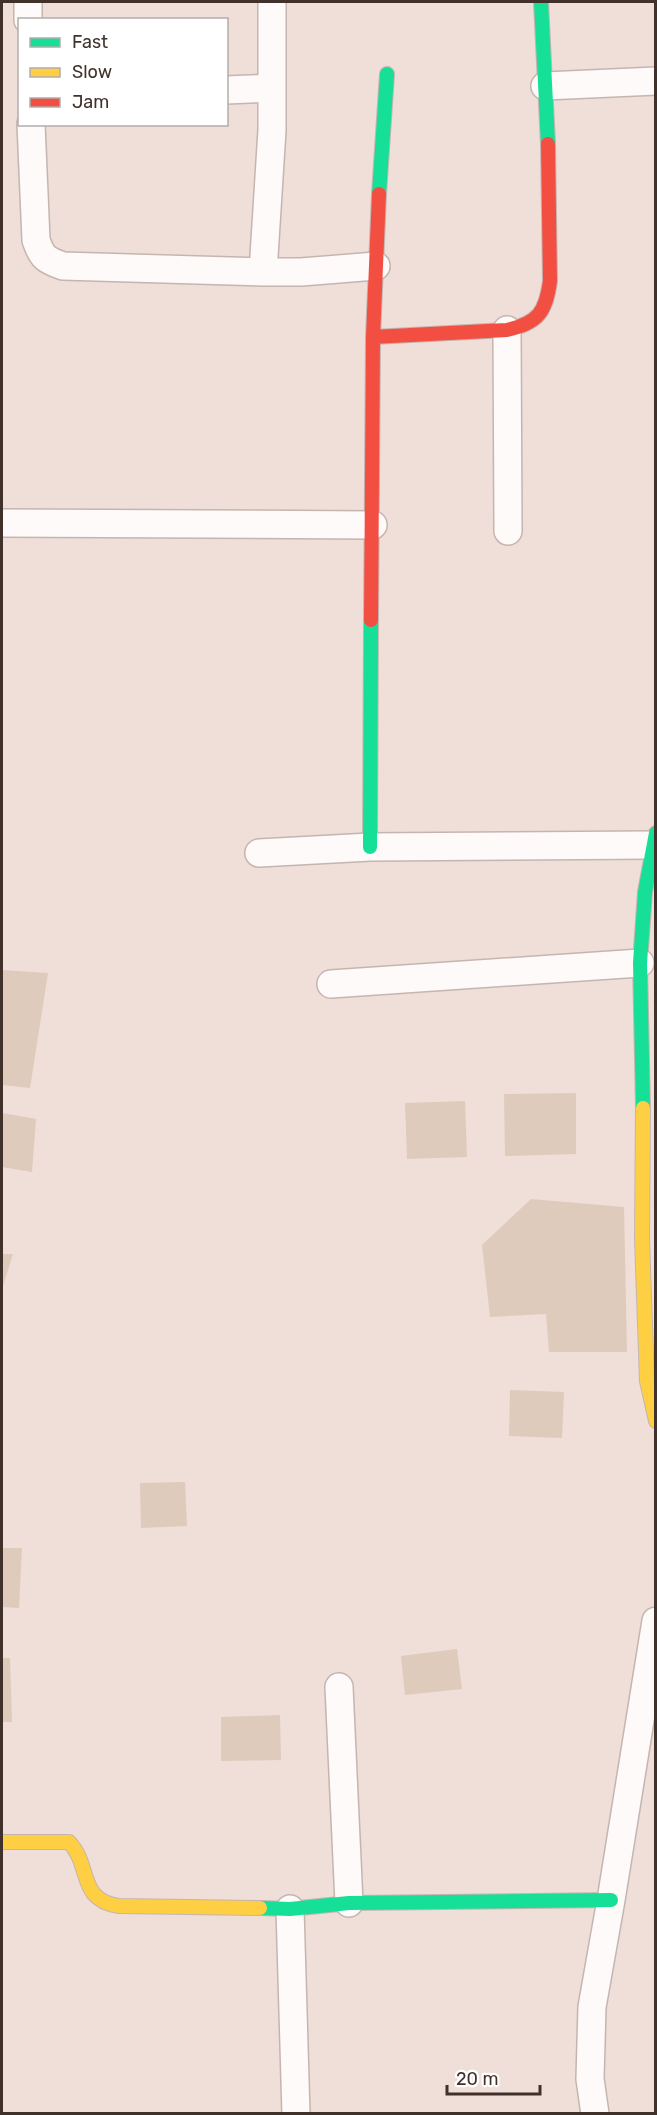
<svg xmlns="http://www.w3.org/2000/svg" width="657" height="2115" font-family="Rubik,sans-serif">
	<style>
		.building { fill: #dfcbbc }
		.lines { fill: none; stroke-linecap: round; stroke-linejoin: round }
		.street-casing { stroke: #c5b5b0; stroke-width: 30 }
		.fast-casing { stroke: #c5b5b0; stroke-width: 16 }
		.slow-casing { stroke: #c5b5b0; stroke-width: 16 }
		.jam-casing { stroke: #c5b5b0; stroke-width: 16 }
		.street { stroke: #fdfaf9; stroke-width: 27 }
		.fast { stroke: #16e098; stroke-width: 14 }
		.slow { stroke: #ffcf43; stroke-width: 14 }
		.jam { stroke: #f24e42; stroke-width: 14 }
	</style>
	<rect width="100%" height="100%" fill="#f0ded8"/>
	<!-- building -->
	<path class="building" d="M2,970L48,973L30,1088L2,1085Z
		M576,1093V1154L505,1156L504,1094Z
		M465,1101L467,1157L407,1159L405,1103Z
		M2,1113L36,1119L32,1172L2,1167Z
		M531,1199L624,1207L627,1352H549L546,1314L490,1317L482,1245Z
		M2,1254H13L2,1289Z
		M510,1390L564,1392L562,1438L509,1436Z
		M185,1482L187,1526L141,1528L140,1483Z
		M2,1548H22L19,1608L2,1607Z
		M457,1649L462,1689L405,1695L401,1656Z
		M2,1658H10L12,1722H2Z
		M280,1715L281,1760L221,1761V1717Z"/>
	<g class="lines">
		<!-- street casing -->
		<g class="street-casing">
			<path id="street" d="M28,2V20
				M545,86L656,81
				M226,90L272,88
				M31,124L36,240C42,258 46,260 63,266L263,272H301L376,266
				M263,272L272,130V2
				M507,330L508,531
				M2,523L373,525
				M259,853L370,847L652,845
				M331,984L640,963
				M339,1687L349,1903
				M290,1909L296,2114
				M595,2114L590,2079L592,2007L611,1900L656,1621"/>
		</g>
		<!-- fast casing -->
		<g class="fast-casing">
			<path id="fast" d="M541,2L548,144
				M379,194L387,74
				M370,847L371,620
				M643,1108L640,963L645,892L656,833
				M260,1908L290,1909L349,1903L611,1900"/>
		</g>
		<!-- slow casing -->
		<g class="slow-casing">
			<path id="slow" d="M643,1108L642,1239L647,1381L656,1421
				M2,1842H69C92,1866 77,1900 119,1906L260,1908"/>
		</g>
		<!-- jam casing -->
		<g class="jam-casing">
			<path id="jam" d="M373,337L507,330C538,323 546,312 550,281L548,144
				M371,620L373,337L379,194"/>
		</g>
		<!-- street -->
		<use href="#street" class="street"/>
		<!-- fast -->
		<use href="#fast" class="fast"/>
		<!-- slow -->
		<use href="#slow" class="slow"/>
		<!-- jam -->
		<use href="#jam" class="jam"/>
	</g>
	<!-- border -->
	<rect width="657" height="2115" fill="none" stroke="#40312b" stroke-width="6"/>
	<!-- legend -->
	<rect x="18" y="18" width="210" height="108" fill="#ffffff" stroke="#b3adaa" stroke-width="1.5"/>
	<rect x="30" y="38" width="30" height="9" fill="#16e098" stroke="#b3adaa" stroke-width="1.5"/>
	<text x="72" y="48" font-size="18" fill="#40312b">Fast</text>
	<rect x="30" y="68" width="30" height="9" fill="#ffcf43" stroke="#b3adaa" stroke-width="1.5"/>
	<text x="72" y="78" font-size="18" fill="#40312b">Slow</text>
	<rect x="30" y="98" width="30" height="9" fill="#f24e42" stroke="#b3adaa" stroke-width="1.5"/>
	<text x="72" y="108" font-size="18" fill="#40312b">Jam</text>
	<!-- scale -->
	<path d="M447 2085v9h93v-9" fill="none" stroke="#40312b" stroke-width="3"/>
	<text x="456" y="2085" font-size="18" fill="#40312b" stroke="#ffffff" stroke-width="4.5" paint-order="stroke">20 m</text>
</svg>
